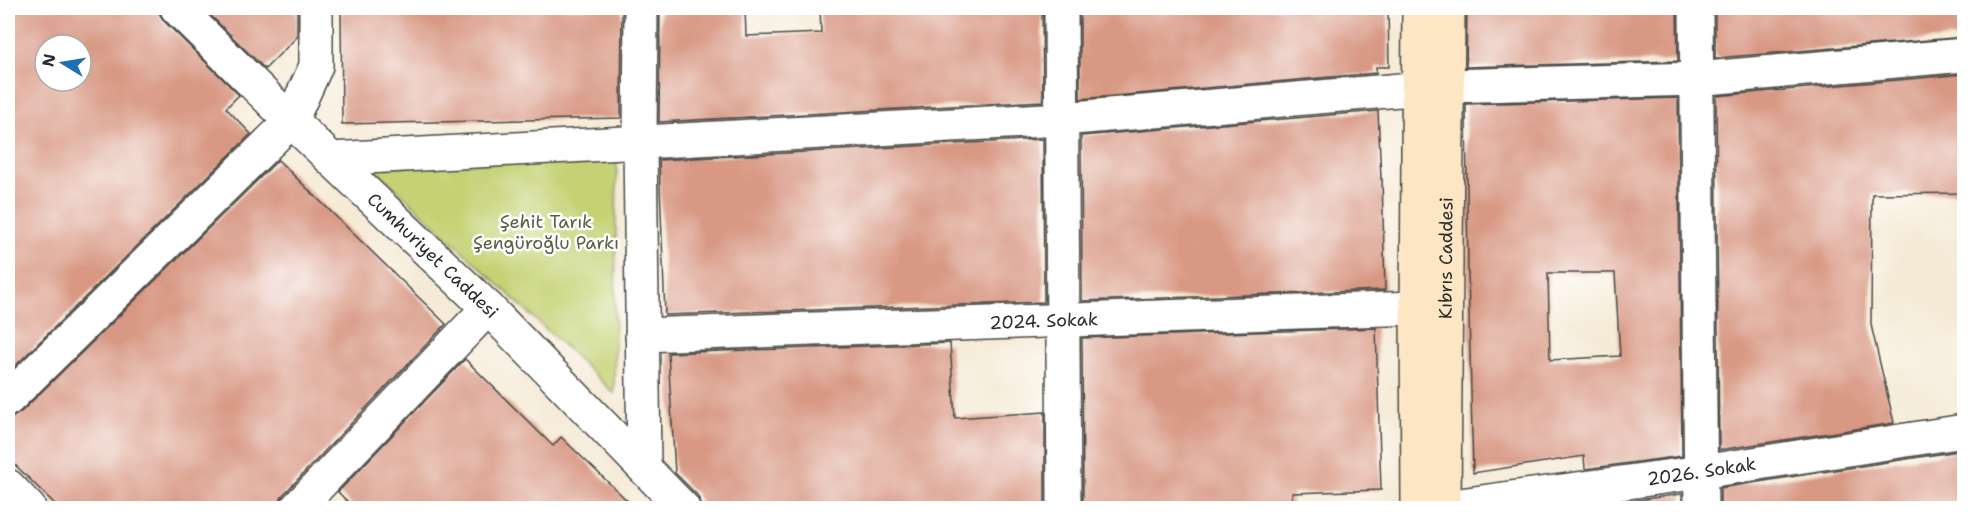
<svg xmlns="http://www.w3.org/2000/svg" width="1972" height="516" font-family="'Shantell Sans',sans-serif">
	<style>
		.green { fill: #c4d273; stroke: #787e4f; stroke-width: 1.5 }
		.building { fill: #d89883; fill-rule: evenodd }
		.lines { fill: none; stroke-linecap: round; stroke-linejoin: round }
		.minor-casing { stroke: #494845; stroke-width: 36 }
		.secondary-casing { stroke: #494845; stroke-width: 36 }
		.minor { stroke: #fff; stroke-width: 33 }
		.secondary { stroke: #fce6c4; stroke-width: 33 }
		.labels { text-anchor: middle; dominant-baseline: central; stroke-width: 5; stroke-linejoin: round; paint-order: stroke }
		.park-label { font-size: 18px; fill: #595d41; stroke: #fff }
		.street-label { font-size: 18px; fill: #2b2b2b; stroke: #fff }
	</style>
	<rect width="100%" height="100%" fill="#fff"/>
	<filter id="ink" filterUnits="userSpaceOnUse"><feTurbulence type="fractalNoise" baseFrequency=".0167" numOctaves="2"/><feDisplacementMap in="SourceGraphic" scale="12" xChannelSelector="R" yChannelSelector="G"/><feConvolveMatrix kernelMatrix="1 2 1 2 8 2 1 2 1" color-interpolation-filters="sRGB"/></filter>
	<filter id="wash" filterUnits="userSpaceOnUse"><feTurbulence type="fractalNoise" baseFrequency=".008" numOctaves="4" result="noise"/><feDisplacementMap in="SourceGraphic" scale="24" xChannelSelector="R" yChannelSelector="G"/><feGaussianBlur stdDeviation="1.35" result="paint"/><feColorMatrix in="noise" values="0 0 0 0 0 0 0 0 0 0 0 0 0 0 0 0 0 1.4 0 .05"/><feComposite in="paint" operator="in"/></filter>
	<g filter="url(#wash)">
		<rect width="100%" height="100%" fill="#f5ead6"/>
		<!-- green -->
		<path class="green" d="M617,158L614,393L373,167Z"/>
		<g id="blocks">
			<!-- building -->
			<path class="building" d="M8,8H159V13L164,21L239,95L226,108L251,134L8,373ZM45,45H81V81H45Z
				M203,8H297V37L265,69Z
				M341,8H622L621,118L342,124Z
				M660,8H745L746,36L821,33L820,8H1042L1043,101L659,122Z
				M1080,8H1388L1389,67H1376V73L1080,99Z
				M1467,8H1677L1678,61L1466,67Z
				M1715,8H1965V37L1715,58Z
				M1965,74V193L1872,194L1871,325L1894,423L1719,450L1716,96Z
				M1678,98L1682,456L1585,469L1584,456L1473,473L1468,271L1466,104ZM1548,273H1615L1620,356L1550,360Z
				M1378,111L1381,179H1382L1385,290L1082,301L1081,136Z
				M1043,139L1044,302L665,315L659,160Z
				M278,160L446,324L283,495L279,503V508H59L8,458V417H13L21,412Z
				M1376,328L1381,490L1292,493L1293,508H1083L1082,338Z
				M950,343L955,418L1045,412V508H701V503L697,495L675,473L668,353Z
				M465,359L553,446L561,437L635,508H354L338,492Z
				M1965,450V508H1720V488Z
				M1682,494V508H1587V507Z"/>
		</g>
	</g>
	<g filter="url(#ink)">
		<use href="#blocks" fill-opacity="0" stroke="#494845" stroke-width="1.5"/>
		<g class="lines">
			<!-- minor casing -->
			<g class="minor-casing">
				<g id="minor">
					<path id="s1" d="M177,8L291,121L488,308L683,508"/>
					<path d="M641,8L640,143L644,467"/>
					<path d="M1061,8L1064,508"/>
					<path d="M1696,8L1701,508"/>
					<path d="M331,159L1062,119L1447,86L1696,79L1964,55"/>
					<path id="s2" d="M642,335L1445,307"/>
					<path d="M8,399L291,121L316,66V8"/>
					<path d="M8,486L29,508"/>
					<path d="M297,508L488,308"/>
					<path id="s3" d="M1438,508L1701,472L1964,431"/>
				</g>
			</g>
			<!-- secondary casing -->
			<g class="secondary-casing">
				<g id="secondary">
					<path d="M1418,508L1417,308L1419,8"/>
					<path id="s4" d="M1444,508L1448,8"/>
				</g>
			</g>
			<!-- minor -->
			<use href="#minor" class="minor"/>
			<!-- secondary -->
			<use href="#secondary" class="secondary"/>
		</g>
	</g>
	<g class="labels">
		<!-- park labels -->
		<g class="park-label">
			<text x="546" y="222">Şehit Tarık<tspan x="546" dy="21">Şengüroğlu Parkı</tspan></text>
		</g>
		<!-- street labels -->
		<g class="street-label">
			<text stroke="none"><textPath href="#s1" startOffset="356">Cumhuriyet Caddesi</textPath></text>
			<text stroke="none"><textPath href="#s4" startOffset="250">Kıbrıs Caddesi</textPath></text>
			<text stroke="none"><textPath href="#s2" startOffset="402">2024. Sokak</textPath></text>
			<text stroke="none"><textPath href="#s3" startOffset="266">2026. Sokak</textPath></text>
		</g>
	</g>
	<!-- margin -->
	<rect width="1972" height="516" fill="none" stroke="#fff" stroke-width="30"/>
	<!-- north arrow -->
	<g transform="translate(63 63) rotate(281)"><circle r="28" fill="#ffffff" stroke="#aaaaaa" stroke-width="1.5"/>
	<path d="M0-4.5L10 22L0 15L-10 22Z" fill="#1f6fb2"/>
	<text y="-9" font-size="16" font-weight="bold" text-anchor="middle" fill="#2b2b2b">N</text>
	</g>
</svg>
